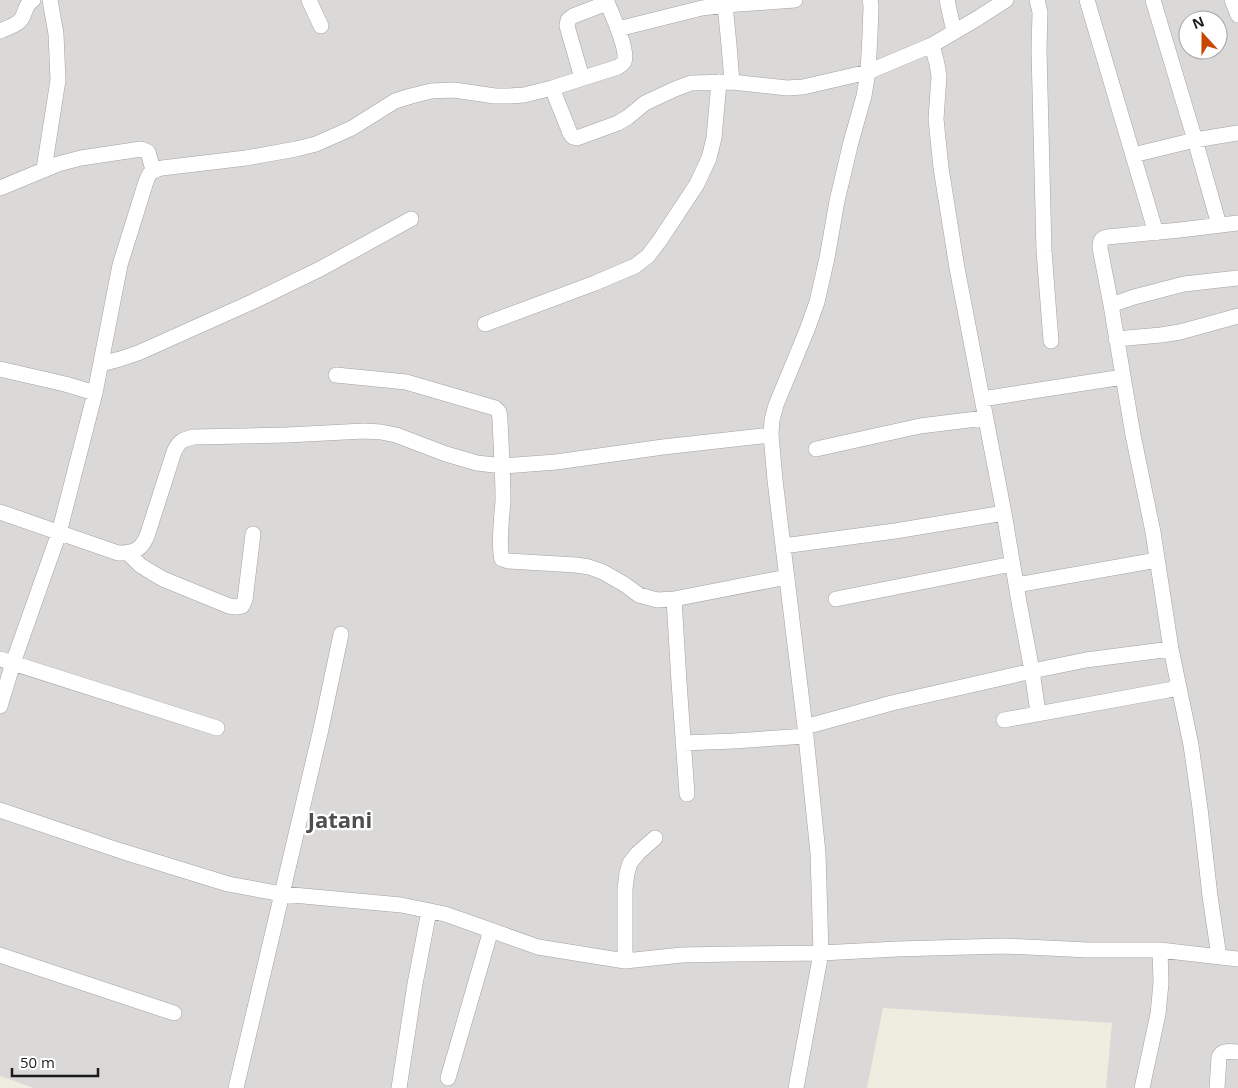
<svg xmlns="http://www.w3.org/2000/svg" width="1238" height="1088" font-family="'Open Sans',sans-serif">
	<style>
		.residential { fill: #dad9d8; fill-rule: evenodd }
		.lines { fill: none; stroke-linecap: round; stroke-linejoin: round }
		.minor-casing { stroke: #a2a2a2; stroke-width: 16 }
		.minor { stroke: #fff; stroke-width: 15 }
		.labels { text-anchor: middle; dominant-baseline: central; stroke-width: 4.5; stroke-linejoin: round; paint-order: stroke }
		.district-label { font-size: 22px; font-weight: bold; fill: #4e4e4e; stroke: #fff }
	</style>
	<rect width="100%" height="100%" fill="#eeeee0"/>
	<!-- residential -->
	<path class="residential" d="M0,0H1238V1088H1106L1112,1023L883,1008L867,1088H34L0,1076ZM1188,20H1218V50H1188Z"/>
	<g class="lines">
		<!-- minor casing -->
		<g class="minor-casing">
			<path id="minor" d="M309,0L321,26
				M947,0L954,32
				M1037,0L1040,12L1039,50L1044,251L1051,341
				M1087,0L1156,233
				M1153,0L1195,140L1219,225
				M1232,0L1238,15
				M725,5L729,45L732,82
				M618,29L702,8L725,5L795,0
				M0,31C7,28 18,25 22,18C26,11 25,5 33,0
				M932,45L937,64L939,76L936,119L941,168L957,268L1004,513L1019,602L1032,671L1038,713
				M582,78L567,26L568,20L573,16L607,3
				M552,88L570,133L573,137L577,138L618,123L628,117L645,103L675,89L691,83L732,82L787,88L803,87L868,72L932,45L978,18L1006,0
				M1133,155L1195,140L1238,133
				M44,169L58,80L56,34L50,0
				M0,188L58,164L81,158L141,149L148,152L153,170
				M1111,305L1134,297L1184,284L1238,278
				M485,324L595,283L635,266L648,256L660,240L697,184L709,158L714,138L719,82
				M1116,339L1161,335L1180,332L1238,316
				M101,364L120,359L138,353L252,302L320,269L411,219
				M0,369L65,384L95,393
				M336,375L406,382L495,408L499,412L500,419C501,446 503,473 503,501C502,515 498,546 502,559L508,561L576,565L589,567L603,572L624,584L639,595L657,600L674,599L787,577
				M982,399L1123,377
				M816,449L920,426L985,418
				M0,512L118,553C134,553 141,550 147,536L174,452C178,442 183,439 194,437L287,435L364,431L381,432L396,435L446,454L477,463L503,466L556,462L663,447L771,435
				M783,546L895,531L1004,513
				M128,553L140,565L151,572L163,579L229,606L236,607L242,606L245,600L253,534
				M1016,585L1157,560
				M674,599L679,682L687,794
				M836,599L1012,564
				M0,659L217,728
				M0,706L13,663L59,533L95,393L120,265L144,188C148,175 149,171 162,168L246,158L296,149L316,144L352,128L395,101L411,96L431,91L454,90L495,96H509L524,95L552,88L618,67C621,65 623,64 624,62C629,50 611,12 606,0
				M1004,720L1179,688
				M805,727L892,703L1032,671L1086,660L1171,649
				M683,743L734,741L806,736
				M0,810L121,851L228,884L282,894L401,905L445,914L538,947L625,961L682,955L735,954L821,953L897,949L1004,946L1088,950H1160L1238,959
				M0,955L174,1013
				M1219,957L1210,896L1200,808L1191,745L1171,649L1153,532L1133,435L1111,305L1100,248C1100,242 1100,239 1107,237L1180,230L1238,223
				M625,961V889L627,873L630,863L638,853L655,838
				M448,1078L491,930
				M236,1088L321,729L341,634
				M399,1088L415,984L429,911
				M796,1088L821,953L818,853L805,727L775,480L771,435L772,420L776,405L807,330L817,302L827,258L837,201L851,142L864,96L868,72L870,35L871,6L870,0
				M1142,1088L1158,1014L1161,983L1160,950
				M1217,1088L1219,1057C1223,1049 1231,1052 1238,1052"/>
		</g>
		<!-- minor -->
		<use href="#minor" class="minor"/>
	</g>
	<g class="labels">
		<!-- district labels -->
		<g class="district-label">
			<text x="340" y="819">Jatani</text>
		</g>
	</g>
	<!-- north arrow -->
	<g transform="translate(1203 35) rotate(339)"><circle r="24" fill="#ffffff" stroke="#a4a4a4"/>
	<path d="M0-4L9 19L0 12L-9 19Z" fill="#c74600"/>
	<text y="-8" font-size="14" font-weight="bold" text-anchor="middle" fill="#1b1b1b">N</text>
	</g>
	<!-- scale -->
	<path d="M12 1068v8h86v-8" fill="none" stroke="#1b1b1b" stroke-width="2.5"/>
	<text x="20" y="1068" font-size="15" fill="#1b1b1b" stroke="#ffffff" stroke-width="4" paint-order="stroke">50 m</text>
</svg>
